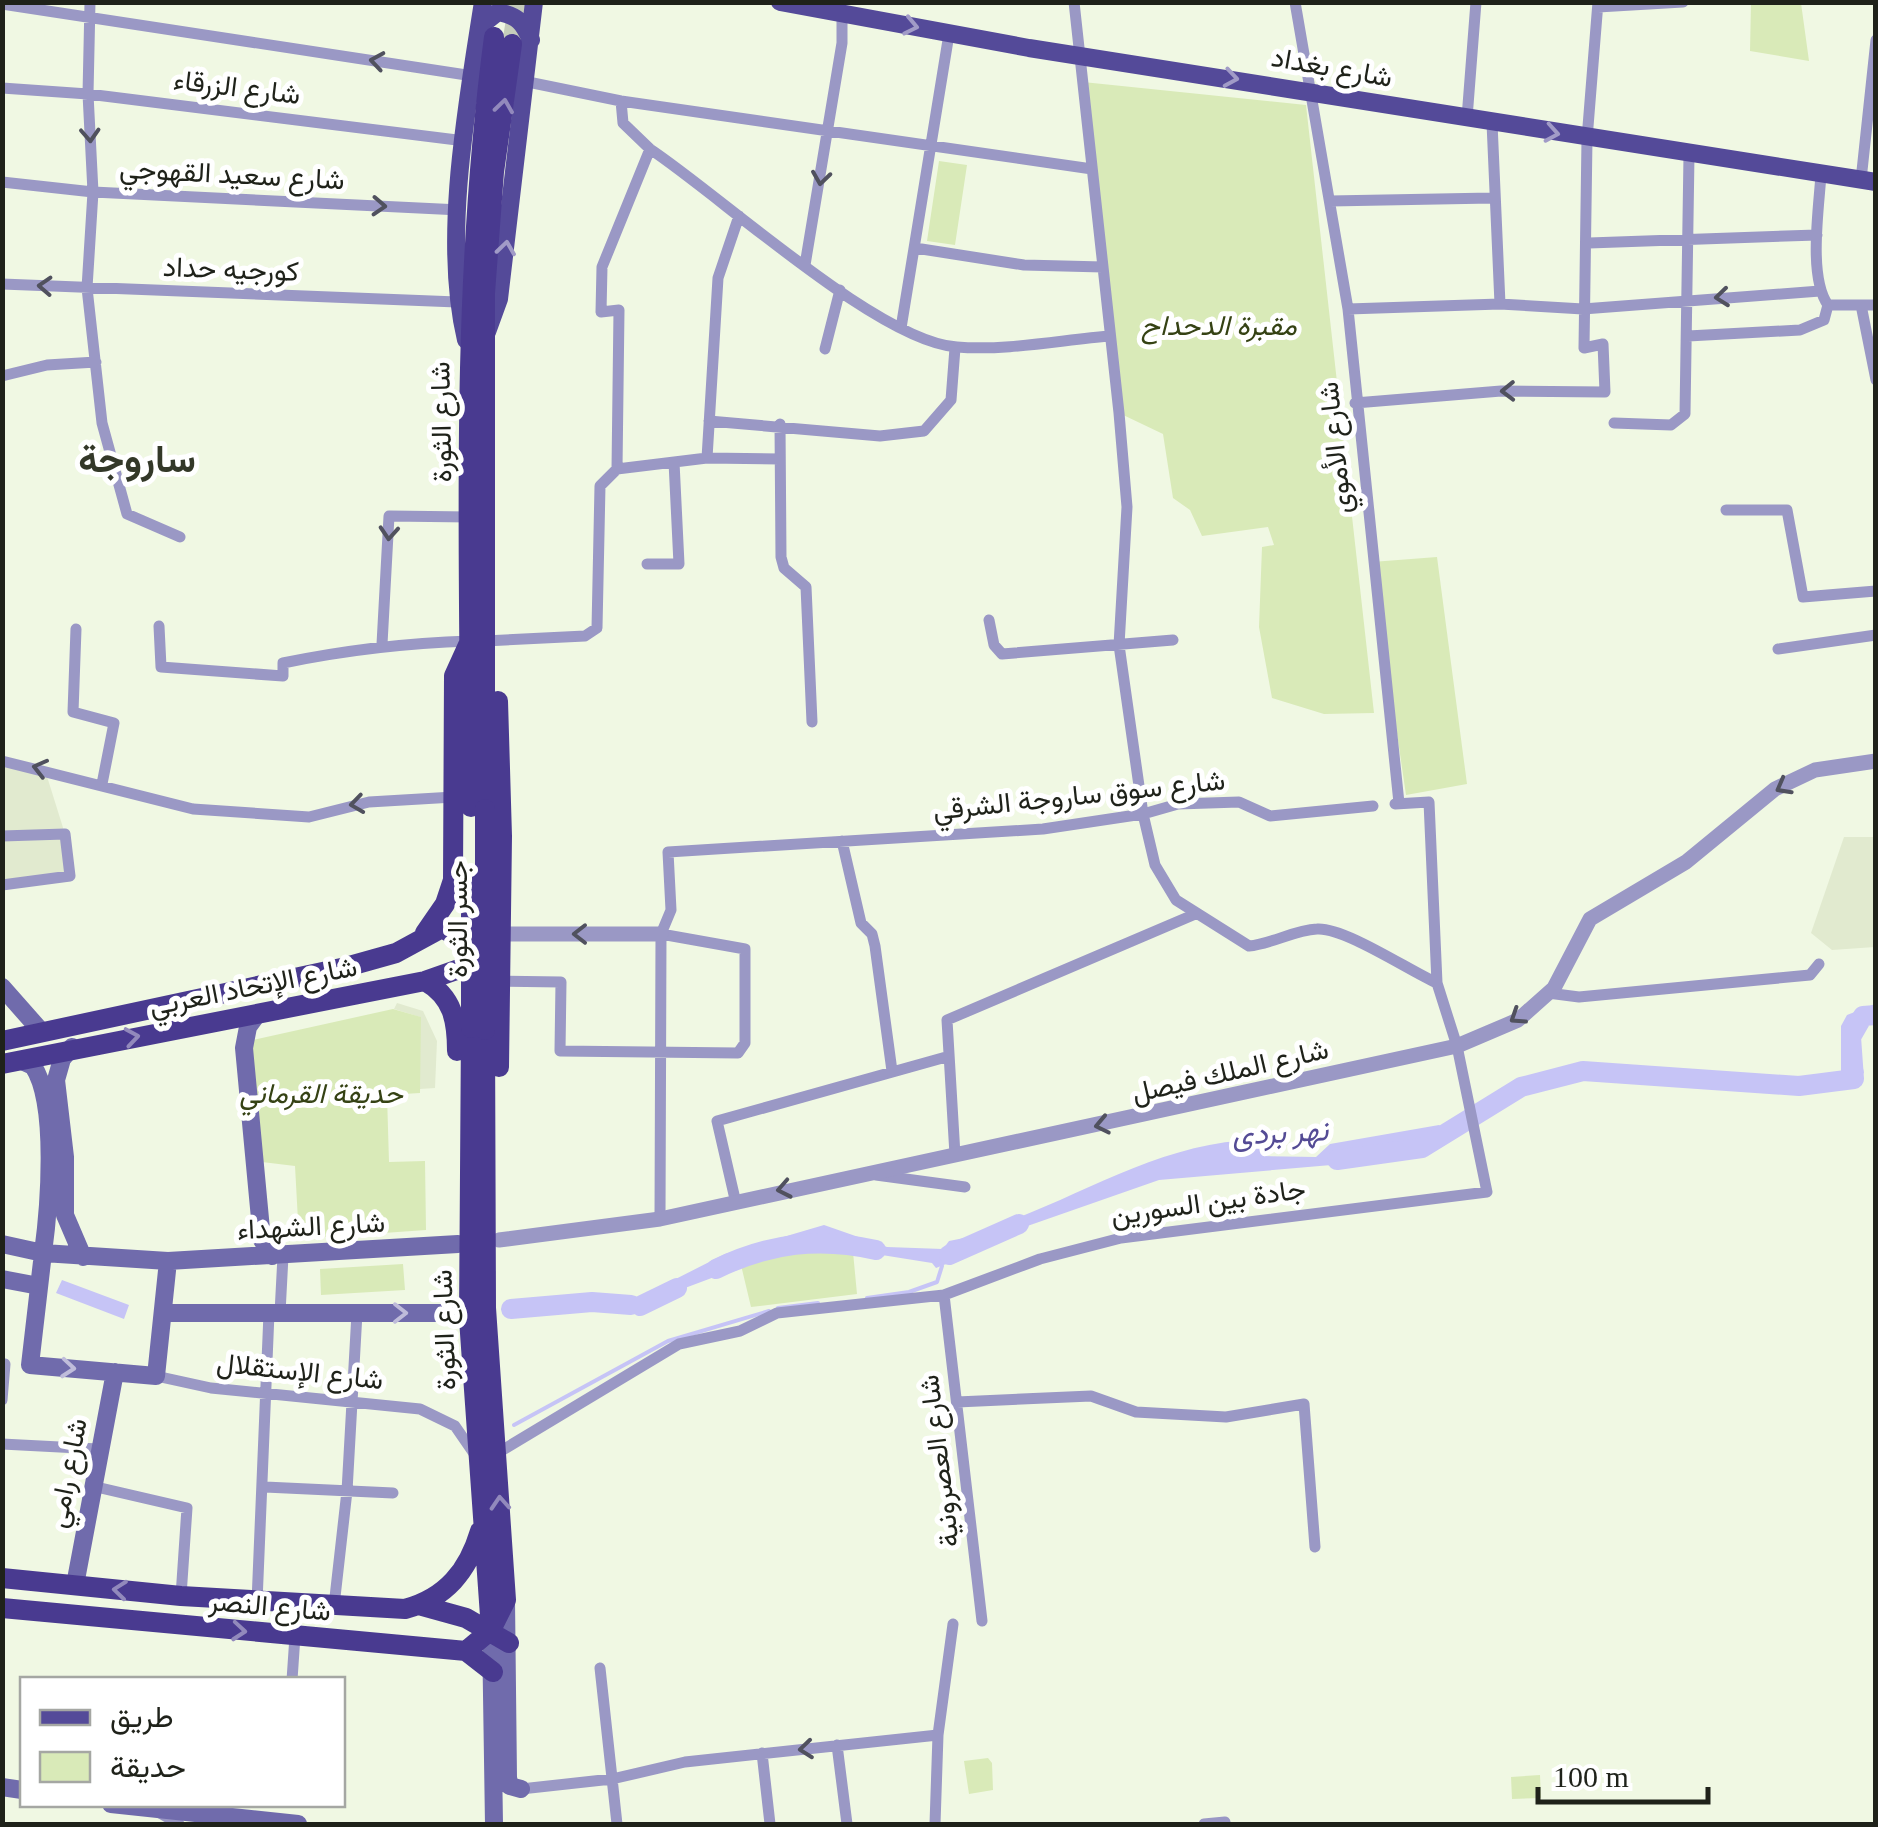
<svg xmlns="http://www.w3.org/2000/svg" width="1878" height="1827" font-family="'Times New Roman',Vazirmatn,serif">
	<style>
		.built { fill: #e1eacf }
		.green { fill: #d9eab8 }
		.water { fill: #c6c4f6 }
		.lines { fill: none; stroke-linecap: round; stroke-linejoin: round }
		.stream { stroke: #c6c4f6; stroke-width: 4 }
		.river { stroke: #c6c4f6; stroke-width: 20 }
		.trunk-tunnel { stroke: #c6cdbb; stroke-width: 20; stroke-dasharray: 20 10; stroke-linecap: butt }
		.minor { stroke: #9a98c5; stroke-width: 11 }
		.tertiary { stroke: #9a98c5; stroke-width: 15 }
		.secondary { stroke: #706bac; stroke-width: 18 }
		.primary { stroke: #544a99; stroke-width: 18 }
		.trunk { stroke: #493a90; stroke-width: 20 }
		.trunk-bridge { stroke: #493a90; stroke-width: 20 }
		.oneway { stroke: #a19bc7 }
		.oneway2 { stroke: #50515e }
		.oneway3 { stroke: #9289bc }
		.oneway4 { stroke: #bfbcda }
		.labels { text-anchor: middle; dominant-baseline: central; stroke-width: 10; stroke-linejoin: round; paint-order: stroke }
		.street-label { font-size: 28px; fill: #1f221a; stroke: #fff }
		.park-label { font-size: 28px; font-style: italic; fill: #354214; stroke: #fff }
		.water-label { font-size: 30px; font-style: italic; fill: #544b95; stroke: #fff }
		.district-label { font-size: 38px; font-weight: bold; fill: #333828; stroke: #fff }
	</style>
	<rect width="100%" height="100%" fill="#f0f8e3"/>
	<!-- built -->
	<path class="built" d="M3,761L45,770L65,834L70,876L3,890Z
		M1844,837H1875V947L1832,950L1811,933Z
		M397,1003L423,1011L437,1041L435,1088L420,1089V1017L394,1009Z"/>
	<!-- green -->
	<path class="green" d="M1751,3H1801L1809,61L1750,51Z
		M1083,82L1306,105L1374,713L1324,714L1272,698L1259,627L1262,547L1274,545L1268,527L1202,536L1190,510L1173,498L1163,434L1119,413Z
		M939,161L967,165L955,245L927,241Z
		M1437,557L1467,784L1406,795L1372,562Z
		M393,1009L421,1017L420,1093L387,1095L389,1162L425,1161L426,1230L299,1239L295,1166L262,1162L248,1041Z
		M831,1245L853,1252L857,1294L751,1307L741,1265L765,1255Z
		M403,1264L405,1290L321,1295L320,1269Z
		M988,1758L992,1763L993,1790L969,1794L964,1761Z
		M1540,1775L1541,1798L1512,1799L1511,1777Z"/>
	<!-- water -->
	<path class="water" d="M1875,1004V1020L1855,1030L1864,1073L1854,1079L1831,1082L1841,1074V1026L1847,1015Z
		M1439,1125L1449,1131L1422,1148L1353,1158L1343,1164L1159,1180L1016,1230L999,1242L993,1227C1081,1197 1162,1141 1257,1140L1263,1156L1316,1157L1330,1144Z
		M824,1225L887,1247L943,1249L949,1241L964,1238L971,1245L969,1255L936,1268L932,1263L863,1252L833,1240L788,1244L741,1257L717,1276L653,1300L652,1291L725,1254Z
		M62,1280L129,1305L124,1319L56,1293Z"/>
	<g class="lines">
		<!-- stream -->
		<path class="stream" d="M867,1298L909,1292L937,1282L942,1266
			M778,1308L818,1303
			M514,1425L668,1341L769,1311"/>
		<!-- river -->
		<path class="river" d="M1337,1160L1422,1148L1521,1087L1583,1071L1799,1086L1854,1079L1851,1037L1863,1016L1876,1015
			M949,1255L1019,1224
			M716,1269C769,1243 820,1237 876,1250
			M640,1306L677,1288
			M511,1309L592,1302L631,1305"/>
		<!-- trunk-tunnel -->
		<path class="trunk-tunnel" d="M512,44L519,2"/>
		<!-- minor -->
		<path class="minor" d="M90,2L88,94L93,192L87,288L102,423L127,514L180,537
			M1295,2L1348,309L1399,803
			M2,4L473,76
			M1598,7L1683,2
			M528,82L621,101L1092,169
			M2,88L88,94L465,141
			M621,101L623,123L650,149C721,196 879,342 957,347C1006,351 1061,340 1110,336
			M1467,118L1476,2
			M1492,123L1500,304
			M1861,180L1876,40
			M2,182L93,192L460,210
			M1330,201L1492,198
			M1589,243L1817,235
			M915,248L1024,265L1103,267
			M805,265L842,43V12
			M2,284L457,302
			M1828,305H1876
			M1861,305L1876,380
			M1348,309L1500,304L1583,309L1820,291
			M901,328L949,34
			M1688,336L1800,330L1824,320L1828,305C1808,277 1819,208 1821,174
			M825,349L840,290
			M2,376L47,365L96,362
			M1355,403L1501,391L1605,392L1603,344L1584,348L1587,139L1598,2
			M709,421L880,436L924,431L951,400L955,348
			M1614,423L1671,425L1685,414L1689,155
			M780,424L781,557L784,568L806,587L812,722
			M707,458L718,278L739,216
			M617,469L619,310L601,312L602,267L650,149
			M1726,510H1787L1803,597L1876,591
			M647,564H679L674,462
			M989,620L994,645L1002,654L1173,640
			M159,626L161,667L283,676V663C346,650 406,643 470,641
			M76,629L73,712L114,723L102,784
			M485,641L585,636L597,628L600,486L617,469L707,458L780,459
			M382,644L389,516L470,517
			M1778,649L1876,635
			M2,761L193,809L309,817L369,802L454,797
			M1395,804L1429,802L1437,983
			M2,836L65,834L70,876L2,885
			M842,841L861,923L872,934L875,946L892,1071
			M499,981L561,982L560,1051L738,1053L745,1043V949L661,934
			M1548,993L1579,997L1810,975L1819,964
			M955,1155L947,1020L1193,915
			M876,1175L965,1187
			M735,1199L717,1121L946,1057
			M660,1219L661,934L671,910L668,852L1043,829L1143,814L1178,804L1239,802L1270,816L1373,806
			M944,1295L982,1621
			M280,1313L283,1256
			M156,1376L211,1388L420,1409L455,1426L475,1455
			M2,1400L5,1364
			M957,1402L1091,1396L1136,1412L1226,1417L1304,1404L1315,1547
			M2,1444L98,1449
			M496,1454L679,1344L740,1331L777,1313L944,1295L1040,1259L1121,1238L1487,1192L1457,1046L1437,983C1408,970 1344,927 1317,929C1294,930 1272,944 1249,946L1176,900L1155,865L1143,814L1119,645L1127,507L1119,413L1074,2
			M92,1486L187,1508L181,1596
			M265,1487L393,1493
			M257,1602L269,1313
			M334,1606L347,1491L357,1313
			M600,1668L617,1824
			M292,1680L295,1636
			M837,1745L847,1824
			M762,1753L770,1824
			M521,1789L612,1779L685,1762L938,1735
			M160,1813L179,1824
			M935,1824L938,1735L953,1624
			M1204,1824L1225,1822"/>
		<!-- tertiary -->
		<path class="tertiary" d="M500,934H661
			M499,1240L660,1219L1457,1046L1518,1020L1554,988L1590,919L1686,862L1775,789L1815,770L1876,761"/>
		<!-- secondary -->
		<path class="secondary" d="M2,987L40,1030
			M256,1016L248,1027L244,1048L262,1240L272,1256
			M72,1047L62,1059L56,1080L65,1157V1215L83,1257
			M2,1244L43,1253C49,1209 58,1103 33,1066L20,1060
			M168,1261L156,1376L30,1365L43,1253L168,1261L458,1244
			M2,1279L39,1286
			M163,1313H451L469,1319
			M75,1585L115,1372
			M506,1600L508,1778L510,1786L521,1789
			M491,1630L494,1824
			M2,1787L22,1790
			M111,1804L298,1824"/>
		<!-- primary -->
		<path class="primary" d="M780,2L1029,48L1876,182
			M479,27L498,12C518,16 523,22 531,40
			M487,332L499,299L534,2
			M466,340C442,239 467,105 483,2"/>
		<!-- trunk -->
		<path class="trunk" d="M498,701L502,836L499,1067
			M471,807C469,550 460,293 494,37
			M485,807V293L494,172L512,44
			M425,933L445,904L453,880L454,676L469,643
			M425,981C453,997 457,1021 457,1051
			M471,1028L469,1319L491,1630
			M2,1041L346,967L396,953L442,928L465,941L466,961
			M2,1064L425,981L462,968L482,954
			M2,1578L181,1596L405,1609C446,1598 468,1571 480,1531
			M419,1605L466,1618L509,1643
			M2,1608L466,1651L491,1630L506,1600L486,1308L485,1030
			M466,1651L493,1672"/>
		<!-- trunk-bridge -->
		<path class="trunk-bridge" d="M485,809V1030
			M471,1028V879"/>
	</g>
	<!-- one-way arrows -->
	<defs><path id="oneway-chevron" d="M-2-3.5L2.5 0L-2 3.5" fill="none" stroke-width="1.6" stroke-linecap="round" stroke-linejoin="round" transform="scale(2.5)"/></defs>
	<g class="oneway">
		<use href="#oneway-chevron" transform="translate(911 26) rotate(12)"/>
		<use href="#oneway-chevron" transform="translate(1231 78) rotate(9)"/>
		<use href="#oneway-chevron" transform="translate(1552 133) rotate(10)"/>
		<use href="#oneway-chevron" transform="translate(506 248) rotate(-82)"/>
	</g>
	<g class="oneway2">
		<use href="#oneway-chevron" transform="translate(377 61) rotate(-171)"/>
		<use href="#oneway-chevron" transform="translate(90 135) rotate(87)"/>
		<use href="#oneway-chevron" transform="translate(821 178) rotate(98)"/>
		<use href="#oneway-chevron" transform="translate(379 206) rotate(3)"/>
		<use href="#oneway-chevron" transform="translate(45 286) rotate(-177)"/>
		<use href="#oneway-chevron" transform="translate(1722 297) rotate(174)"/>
		<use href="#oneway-chevron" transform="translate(1508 391) rotate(179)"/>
		<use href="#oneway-chevron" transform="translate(389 533) rotate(94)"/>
		<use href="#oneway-chevron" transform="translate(40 768) rotate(-166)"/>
		<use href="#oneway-chevron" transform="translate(1783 787) rotate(151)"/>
		<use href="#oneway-chevron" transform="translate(357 804) rotate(172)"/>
		<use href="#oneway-chevron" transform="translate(580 934) rotate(180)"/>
		<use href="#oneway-chevron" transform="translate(1517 1017) rotate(147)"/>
		<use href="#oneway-chevron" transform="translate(1102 1125) rotate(168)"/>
		<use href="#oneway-chevron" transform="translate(784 1189) rotate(169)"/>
		<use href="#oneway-chevron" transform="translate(806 1749) rotate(174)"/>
	</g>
	<g class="oneway3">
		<use href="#oneway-chevron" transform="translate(504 106) rotate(-82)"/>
		<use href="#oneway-chevron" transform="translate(132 1037) rotate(-9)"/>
		<use href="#oneway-chevron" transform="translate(500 1503) rotate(-94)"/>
		<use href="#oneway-chevron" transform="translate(120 1590) rotate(-174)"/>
		<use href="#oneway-chevron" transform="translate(239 1631) rotate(5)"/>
	</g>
	<g class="oneway4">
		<use href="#oneway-chevron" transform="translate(400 1313)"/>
		<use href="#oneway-chevron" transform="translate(68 1368) rotate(5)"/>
	</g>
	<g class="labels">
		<!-- street labels -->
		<g class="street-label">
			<text transform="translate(1332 67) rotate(10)">شارع بغداد</text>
			<text transform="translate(237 87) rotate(7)">شارع الزرقاء</text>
			<text transform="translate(232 174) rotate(3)">شارع سعيد القهوجي</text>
			<text transform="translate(231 269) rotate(2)">كورجيه حداد</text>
			<text transform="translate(441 422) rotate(-91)">شارع الثورة</text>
			<text transform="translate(1335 448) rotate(-96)">شارع الأموي</text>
			<text transform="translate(1079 795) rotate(-6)">شارع سوق ساروجة الشرقي</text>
			<text transform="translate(457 919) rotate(-90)">جسر الثورة</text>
			<text transform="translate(253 986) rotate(-11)">شارع الإتحاد العربي</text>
			<text transform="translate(1230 1071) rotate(-13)">شارع الملك فيصل</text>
			<text transform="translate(1208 1202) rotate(-8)">جادة بين السورين</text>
			<text transform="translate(311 1226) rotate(-3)">شارع الشهداء</text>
			<text transform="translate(444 1330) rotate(-92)">شارع الثورة</text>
			<text transform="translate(300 1371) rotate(6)">شارع الإستقلال</text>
			<text transform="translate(939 1461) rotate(-97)">شارع العصرونية</text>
			<text transform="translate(67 1473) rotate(-79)">شارع رامي</text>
			<text transform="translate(270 1606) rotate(5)">شارع النصر</text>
		</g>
		<!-- park labels -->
		<g class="park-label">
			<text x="1219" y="325">مقبرة الدحداح</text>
			<text x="321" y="1093">حديقة القرماني</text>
		</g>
		<!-- water labels -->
		<g class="water-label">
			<text transform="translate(1280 1132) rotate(-3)">نهر بردى</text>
		</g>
		<!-- district labels -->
		<g class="district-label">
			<text x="137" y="459">ساروجة</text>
		</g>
	</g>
	<!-- border -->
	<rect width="1878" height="1827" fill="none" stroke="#1f221a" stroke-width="10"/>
	<!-- legend -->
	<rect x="20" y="1677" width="325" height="130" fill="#ffffff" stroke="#a5a7a3" stroke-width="2.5"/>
	<rect x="40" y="1710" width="50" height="15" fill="#544a99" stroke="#a5a7a3" stroke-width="2.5"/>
	<text x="110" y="1727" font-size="30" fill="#1f221a">طريق</text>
	<rect x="40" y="1752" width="50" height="30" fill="#d9eab8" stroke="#a5a7a3" stroke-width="2.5"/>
	<text x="110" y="1777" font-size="30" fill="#1f221a">حديقة</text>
	<!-- scale -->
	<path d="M1538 1787v15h170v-15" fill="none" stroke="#1f221a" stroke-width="5"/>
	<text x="1553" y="1787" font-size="30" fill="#1f221a" stroke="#ffffff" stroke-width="8" paint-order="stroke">100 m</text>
</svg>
